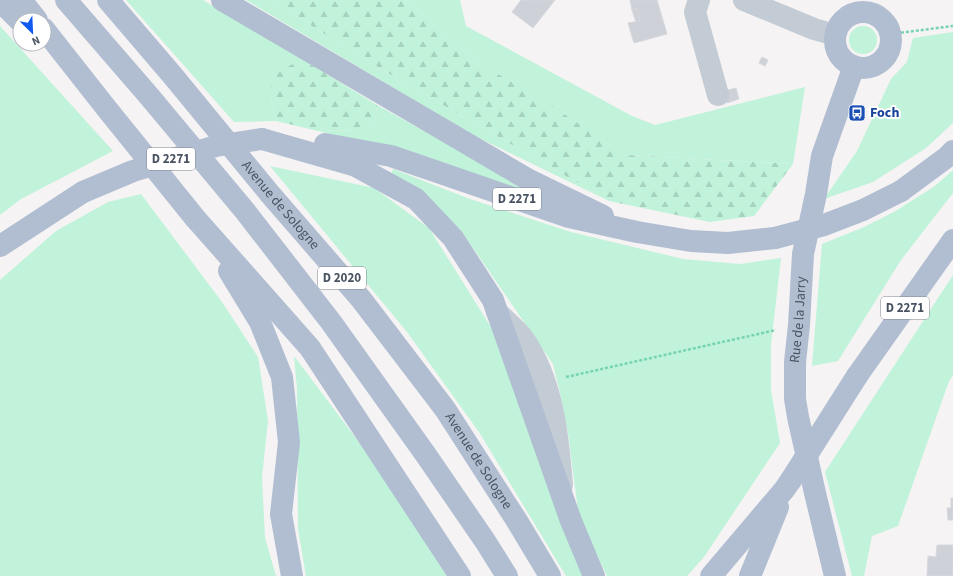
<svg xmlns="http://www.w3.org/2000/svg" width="953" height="576" font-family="'Source Sans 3',sans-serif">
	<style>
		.green { fill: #c0f3da }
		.forest { fill: url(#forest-firs) }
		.building { fill: #ced1d8; stroke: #d6d8de }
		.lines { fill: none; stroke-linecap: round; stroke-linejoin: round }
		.path { stroke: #76d4b0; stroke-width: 2.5; stroke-dasharray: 3 2; stroke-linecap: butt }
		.minor { stroke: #c3cbd4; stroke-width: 22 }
		.major { stroke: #b1bed2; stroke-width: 22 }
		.major-bridge { stroke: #b1bed2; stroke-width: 22 }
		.labels { text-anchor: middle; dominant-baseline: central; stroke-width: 4; stroke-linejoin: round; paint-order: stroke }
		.shield { fill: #fff; stroke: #808791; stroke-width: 1 }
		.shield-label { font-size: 13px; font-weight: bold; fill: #495362 }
		.transit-label { font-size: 14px; font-weight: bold; fill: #164399; stroke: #fff; text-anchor: start }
		.street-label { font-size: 14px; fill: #495362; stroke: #fff }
	</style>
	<defs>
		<pattern id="forest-firs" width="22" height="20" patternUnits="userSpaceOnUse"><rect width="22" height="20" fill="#c0f3da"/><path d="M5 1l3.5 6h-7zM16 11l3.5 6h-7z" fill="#a6d2be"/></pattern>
	</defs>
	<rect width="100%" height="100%" fill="#f5f3f3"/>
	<!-- green -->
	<path class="green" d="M126,0H203L302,59L270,93L276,121L234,122Z
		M246,0H270L381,69L609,201L473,135Z
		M406,0H460L466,26L632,116L655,125L805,87L793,164L625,155L474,60Z
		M0,26L113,151L21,199L0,215Z
		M849 40a14 14 0 1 1 28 0a14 14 0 1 1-28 0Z
		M953,32V123L926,148L873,182L824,199L857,151L891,79L907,62L913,38Z
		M377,105L539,195L400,150L318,131L364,130L375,121Z
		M270,166L374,188L429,228L494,332L587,576H566L479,432L407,332Z
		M393,169L470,199L571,232L683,259L740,264L781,258L771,345V390L780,443L704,557L687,576H607L579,518L568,433L561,397L553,364L460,229L390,176Z
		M953,170V193L901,260L838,361L812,366L822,244L864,227L894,212L935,186Z
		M141,194L222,302L258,357L268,421L262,477L265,538L276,576H0V280L56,231L108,202Z
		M953,275V375L949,381L898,526L872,536L864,576H852L825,472Z
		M294,356L370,457L447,576H306L298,529L297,389Z"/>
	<!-- forest -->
	<path class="forest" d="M270,0H406L474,60L552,106L625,155L793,164L754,216L710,222L609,201L381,69Z
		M302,59L377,105L375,121L364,130L318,131L276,121L270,93L274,74Z"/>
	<!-- building -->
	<path class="building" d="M521,0H555L533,28L512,12Z
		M630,0H657L667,34L634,43L628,23L640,21L637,9L632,10Z
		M637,9L640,21L636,22L632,10Z
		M762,57L768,60L765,66L759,63Z
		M736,88L739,99L727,103L724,91Z
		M951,498H953V520H948L947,508H951Z
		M937,545H953V576H927L928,556L936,557Z"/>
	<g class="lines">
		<!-- path -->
		<path class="path" d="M891,34L953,26
			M566,377L776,330"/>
		<!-- minor -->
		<path class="minor" d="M699,0L695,12L718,95
			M744,0L814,29L835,35
			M497,312C506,321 516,329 523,338C553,381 558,435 562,485"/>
		<!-- major -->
		<g class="major">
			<path d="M21,0L37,20"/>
			<path d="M66,0L149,96L245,211L331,322L426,455L485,541L507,576"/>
			<path id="s1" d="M108,0L173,76L270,194L361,299L445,409L517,521L550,576"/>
			<path d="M222,0L529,180L603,216"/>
			<path d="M0,1L20,21"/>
			<circle cx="863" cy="40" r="28"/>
			<path d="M44,29L107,109L195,218L310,348L460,576"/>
			<path d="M262,139L356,166L416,199L453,238L493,300L571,521L594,576"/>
			<path d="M325,144L391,156L569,217L637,232L691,241L728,243L775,238"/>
			<path d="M901,191L947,157L953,151"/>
			<path d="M0,246L83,192"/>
			<path d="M229,271L260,322L282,377L289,442L281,514L292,576"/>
			<path d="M857,376L953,240"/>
			<path d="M711,576L784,490L791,480"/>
			<path d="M750,576L778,507"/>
			<path id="s2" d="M835,576L815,493L798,417L795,399V362L799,325L803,254L816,194L822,156L854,66"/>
		</g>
		<!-- major-bridge -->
		<path class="major-bridge" d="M83,192L133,171L216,146L262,139
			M775,238L824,225L863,210L901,191
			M791,480L857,376"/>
	</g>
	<!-- icons -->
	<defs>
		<g id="bus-square" transform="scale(0.9)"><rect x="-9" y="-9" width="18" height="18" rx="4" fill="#1a4fb4" stroke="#fff"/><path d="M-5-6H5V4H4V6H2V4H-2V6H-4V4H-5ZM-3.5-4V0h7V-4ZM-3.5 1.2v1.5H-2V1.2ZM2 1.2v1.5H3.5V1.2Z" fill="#fff"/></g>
	</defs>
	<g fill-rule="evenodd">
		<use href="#bus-square" x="857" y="113"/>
	</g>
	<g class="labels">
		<!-- shield labels -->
		<g class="shield">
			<rect x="147" y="148" width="48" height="22" rx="3"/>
			<rect x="493" y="188" width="48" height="22" rx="3"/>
			<rect x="318" y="267" width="48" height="22" rx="3"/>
			<rect x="881" y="297" width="48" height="22" rx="3"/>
		</g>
		<g class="shield-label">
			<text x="171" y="159">D 2271</text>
			<text x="517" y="199">D 2271</text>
			<text x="342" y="278">D 2020</text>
			<text x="905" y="308">D 2271</text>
		</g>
		<!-- transit labels -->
		<g class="transit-label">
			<text x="870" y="113">Foch</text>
		</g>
		<!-- street labels -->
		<g class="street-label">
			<text stroke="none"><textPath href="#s1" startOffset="268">Avenue de Sologne</textPath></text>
			<text stroke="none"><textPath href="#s2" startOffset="261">Rue de la Jarry</textPath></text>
			<text stroke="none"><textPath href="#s1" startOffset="592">Avenue de Sologne</textPath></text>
		</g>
	</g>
	<!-- north arrow -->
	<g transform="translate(32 32) rotate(156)"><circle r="19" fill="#ffffff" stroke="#b6bac0"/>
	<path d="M0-3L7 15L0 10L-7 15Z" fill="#1059f1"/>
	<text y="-6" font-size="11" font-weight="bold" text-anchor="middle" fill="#495362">N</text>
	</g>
</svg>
